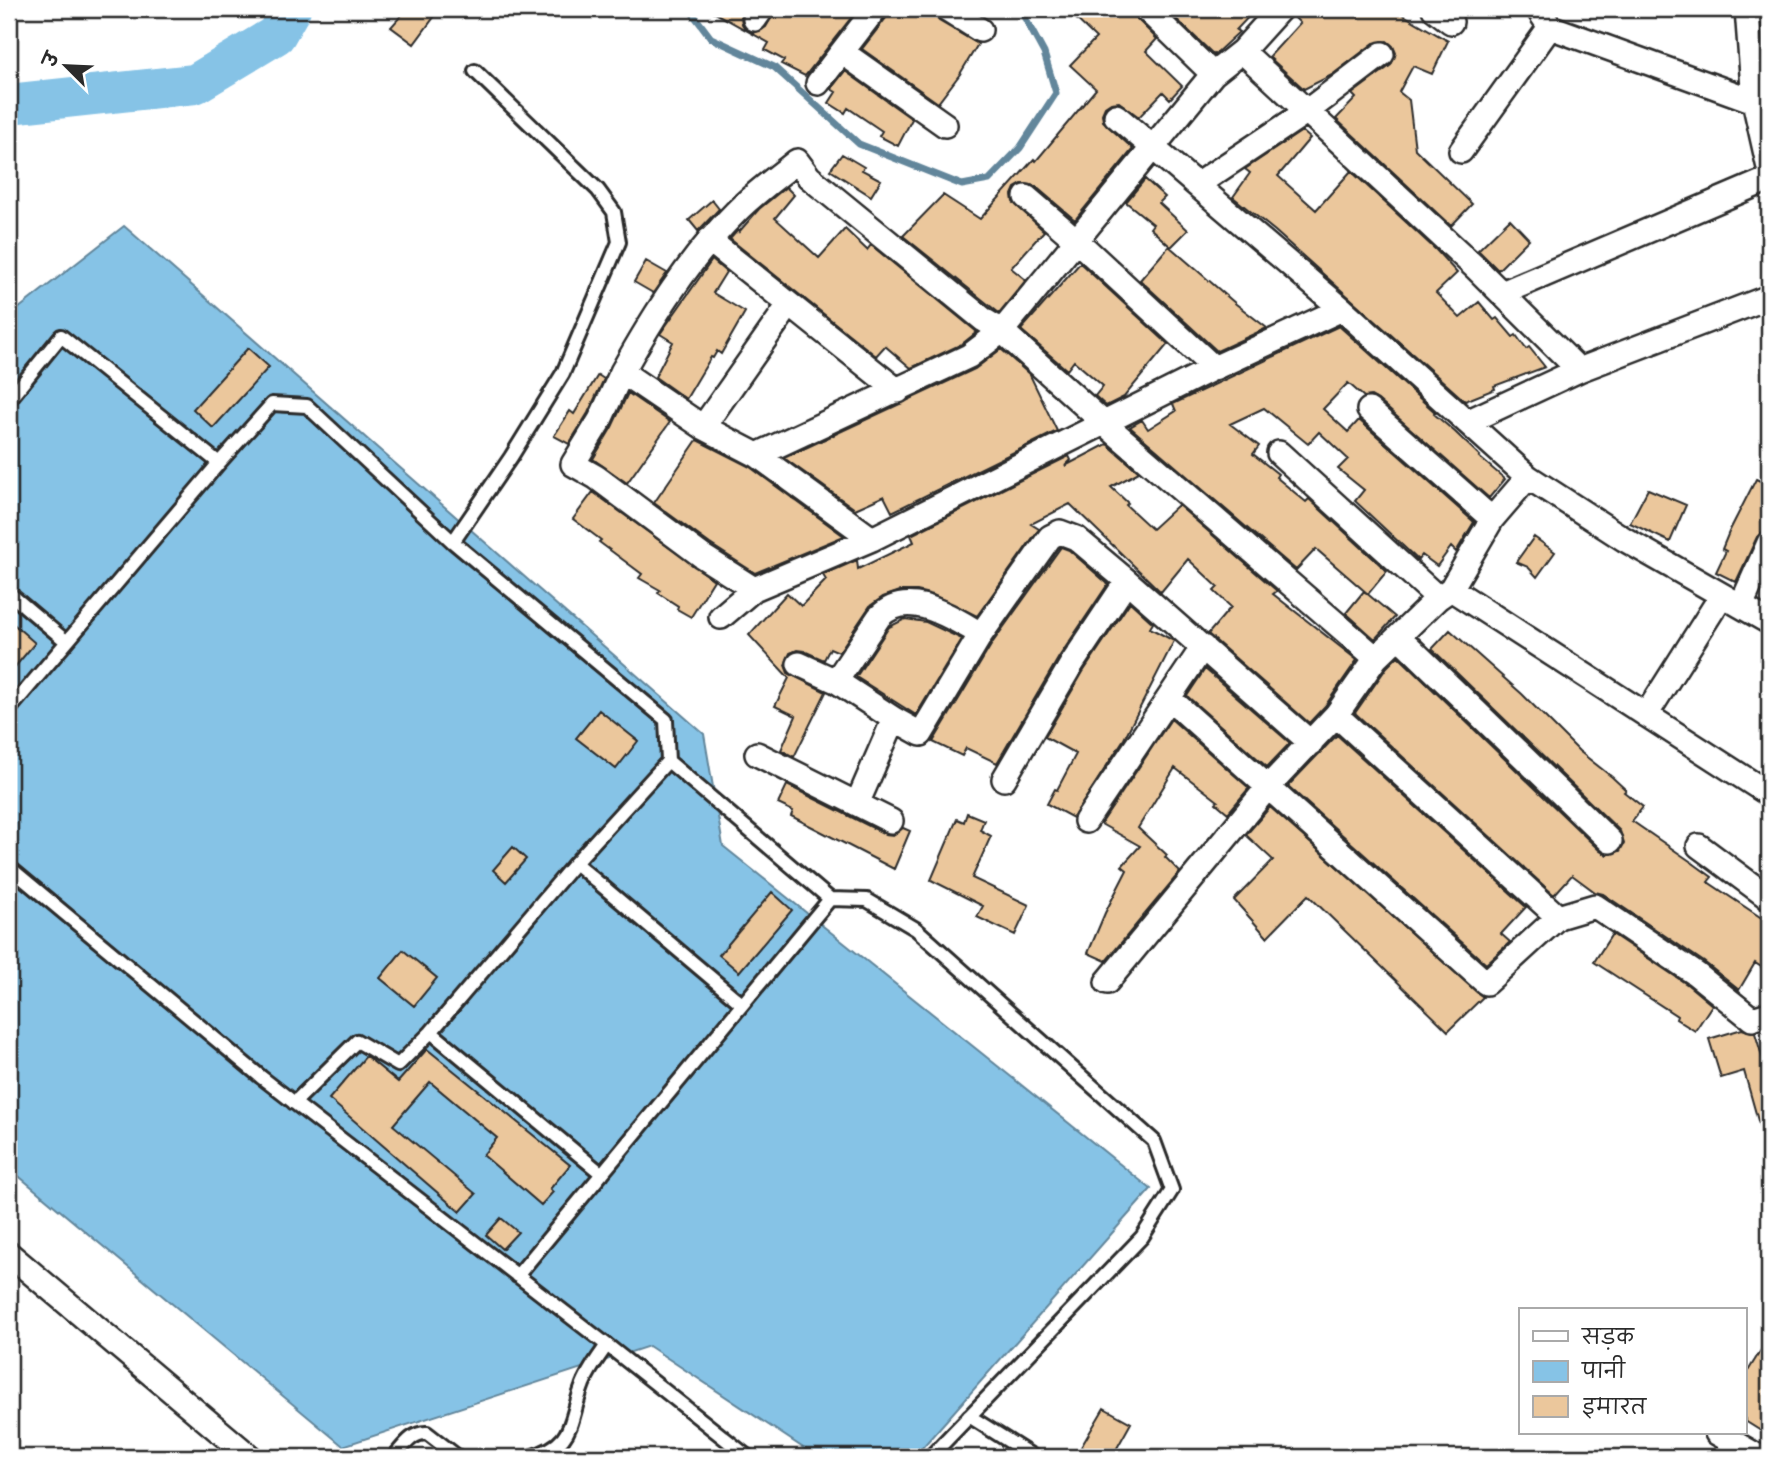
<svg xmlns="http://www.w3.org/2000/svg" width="1778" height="1466" font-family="'Balsamiq Sans','Playpen Sans Deva',sans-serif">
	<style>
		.water { fill: #86c3e6; stroke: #62869b; stroke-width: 2 }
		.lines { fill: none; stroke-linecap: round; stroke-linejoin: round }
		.stream { stroke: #62869b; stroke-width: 7 }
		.river { stroke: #86c3e6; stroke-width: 40 }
		.building { fill: #ebc79c; stroke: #2b2b2b; stroke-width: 2 }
		.service-casing { stroke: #2b2b2b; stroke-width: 18 }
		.minor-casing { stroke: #2b2b2b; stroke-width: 28 }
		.service { stroke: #fff; stroke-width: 12 }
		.minor { stroke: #fff; stroke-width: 23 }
	</style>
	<rect width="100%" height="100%" fill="#fff"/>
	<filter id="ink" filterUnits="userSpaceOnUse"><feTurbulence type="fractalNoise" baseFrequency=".0143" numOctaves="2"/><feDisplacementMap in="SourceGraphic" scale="14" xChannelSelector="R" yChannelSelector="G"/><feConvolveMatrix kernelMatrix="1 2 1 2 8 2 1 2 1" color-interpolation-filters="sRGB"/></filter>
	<g filter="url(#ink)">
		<!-- water -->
		<path class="water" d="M124,226L704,734L723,846L1151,1189L914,1457H817L649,1346L343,1446L9,1168V316Z"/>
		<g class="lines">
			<!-- stream -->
			<path class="stream" d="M692,9L693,14L711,38L774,67L859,144L962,185L989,180L1020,148L1056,93L1044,53L1020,9"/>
			<!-- river -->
			<path class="river" d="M9,104L195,84L276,35L291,9"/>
		</g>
		<!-- building -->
		<path class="building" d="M407,9H440L414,44L391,27Z
			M708,9H745L741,17L742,24L746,30L754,33L766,27L776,9H858L805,76L781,64L784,60L765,50L769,43Z
			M889,9H930L939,21L978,44L960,74L938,103L862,49L886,18Z
			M1066,9H1127L1157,39L1146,51L1182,86L1170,99L1163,92L1139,117L1119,102L1111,103L1105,107L1102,114L1103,121L1133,149L1075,220L1035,186L1022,184L1015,188L1012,195L1013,202L1044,231L1011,268L1026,280L999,313L903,236L943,195L980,219L1034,159L1036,161L1096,89L1070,65L1096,38Z
			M1166,9H1256L1236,30L1239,32L1214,55Z
			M1294,9H1393L1448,41L1432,74L1413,66L1399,92L1409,100L1415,149L1472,204L1451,226L1336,119L1356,98L1352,94L1391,65L1396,53L1393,46L1387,41L1374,43L1332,75L1304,89L1269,57L1300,23L1292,15Z
			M845,71L912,119L898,146L879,136L882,131L848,108L845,113L829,103L836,92L831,89Z
			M1302,131L1310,138L1278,176L1316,210L1351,171L1436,250L1457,273L1436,293L1460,318L1479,302L1494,320L1497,318L1513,337L1516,335L1526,349L1529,347L1545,367L1494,386L1495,389L1465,401L1275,231L1233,197L1250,173L1245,169Z
			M842,154L864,167L862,170L881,180L871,196L830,170Z
			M1145,179L1165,197L1159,203L1188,230L1171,247L1150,228L1153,224L1126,202Z
			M786,187L794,195L775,218L819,258L845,229L867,250L871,245L977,332L962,344L911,368L885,346L876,356L730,239L738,230L739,232L759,209Z
			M712,200L719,209L698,231L689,220Z
			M1510,219L1529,239L1498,270L1478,250Z
			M1169,246L1236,304L1267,328L1217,351L1140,280Z
			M712,260L726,272L713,293L745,312L721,354L717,351L713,358L711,357L686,399L655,377L673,342L660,334Z
			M646,261L667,273L653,293L634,282Z
			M1080,263L1168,344L1124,397L1106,406L1095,396L1103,386L1074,361L1067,370L1021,330Z
			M1339,326L1436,413L1434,414L1455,432L1480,456L1479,457L1505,479L1489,498L1378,400L1371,396L1364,397L1348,383L1323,409L1348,432L1359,420L1474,522L1456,552L1451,547L1437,566L1422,555L1418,560L1355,501L1364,490L1338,469L1348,459L1319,432L1308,444L1264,408L1230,424L1259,446L1253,454L1278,474L1276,477L1306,502L1309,499L1387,571L1368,594L1316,549L1296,570L1130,427L1142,420L1148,429L1176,411L1173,404Z
			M248,348L269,367L213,428L193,409Z
			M1001,349L1030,375L1057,431L892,512L884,496L855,509L784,458L975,369Z
			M598,375L604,379L588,413L569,444L554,436L570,411L574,414Z
			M628,393L670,422L627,483L593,459L612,427Z
			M697,440L750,467L844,536L755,573L710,544L654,503Z
			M1107,444L1139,472L1111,487L1128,503L1126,505L1152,529L1178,505L1277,591L1273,594L1357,660L1325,706L1309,723L1208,634L1231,607L1214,591L1218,587L1188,559L1161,592L1070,504L1031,524L1039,529L977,616L933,595L917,591H900L883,597L870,606L839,652L830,648L824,660L804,651L797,650L790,653L785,665L788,673L826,692L794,757L781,750L796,716L775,706L789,678L749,635L787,593L801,606L826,580L823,575L857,560L858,569L914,542L911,535L1069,456L1071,460L1065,466Z
			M1756,479L1769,485V528L1757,537L1736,582L1716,572L1726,551L1722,549L1729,532Z
			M1648,489L1686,505L1670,542L1630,523Z
			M593,492L714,580L691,617L677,609L678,606L658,593L660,590L639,578L642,574L599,542L601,540L573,519Z
			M1534,537L1555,552L1537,577L1528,567L1516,562Z
			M1061,547L1069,550L1108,584L1059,657L997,763L966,748L962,756L933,742L993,642Z
			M1364,591L1395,617L1375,639L1346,613Z
			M1130,602L1153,623L1150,628L1174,641L1124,739L1073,818L1047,804L1055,789L1057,790L1076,754L1045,737L1083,672Z
			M905,619L926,622L962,639L916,715L856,677L889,627Z
			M9,620L35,643L9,674Z
			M1450,630L1522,694L1579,751L1612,777L1626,790L1624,792L1643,807L1632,821L1690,861L1712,877L1708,882L1769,923V972L1755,963L1739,990L1704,962L1603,894L1595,892L1572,875L1554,895L1355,713L1387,667L1398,656L1600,851L1607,855L1620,851L1624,844L1620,831L1432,649Z
			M1205,669L1290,743L1267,767L1187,696Z
			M599,710L638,741L616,769L576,738Z
			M1171,719L1249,788L1228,813L1216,803L1218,801L1175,768L1138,828L1167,855L1165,857L1180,872L1106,961L1088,953L1105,913L1127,870L1122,866L1140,846L1101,824Z
			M1337,735L1526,907L1501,934L1510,942L1486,964L1288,786Z
			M787,785L885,834L893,835L903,828L910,831L894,869L791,816L793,811L778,804Z
			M1270,807L1483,997L1448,1031L1308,895L1267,937L1234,900L1273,860L1246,835Z
			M967,813L984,820L980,830L991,836L972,878L1029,905L1015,935L977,917L983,906L931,880L957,819L964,822Z
			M513,847L526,859L506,882L493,870Z
			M772,892L792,910L739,972L719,955Z
			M1612,934L1688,985L1712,1005L1695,1031L1676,1019L1677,1016L1594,962Z
			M403,950L437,978L414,1006L380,978Z
			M1742,1029L1755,1033L1769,1079V1141L1764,1142L1744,1071L1721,1078L1709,1039Z
			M427,1049L570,1165L550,1189L553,1192L541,1205L483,1155L497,1138L430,1082L393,1125L476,1194L460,1212L329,1099L366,1056L398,1082Z
			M501,1218L518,1232L502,1249L486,1235Z
			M1769,1337V1436L1745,1421V1376Z
			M1104,1408L1131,1423L1112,1457H1100L1081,1447Z"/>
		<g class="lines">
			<!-- service casing -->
			<g class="service-casing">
				<path id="service" d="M9,400L61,336L219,463L272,404L307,406L453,542L666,720L668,761L830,899L867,900L916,929L1154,1141L1172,1190L1142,1237L930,1457
					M453,542L511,457L563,373L619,242L614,212L598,190L475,71
					M9,593L67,642
					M9,710L219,463
					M575,863L742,1004
					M9,867L261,1077L607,1345
					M431,1032L602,1174
					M294,1103L357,1041L398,1065L431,1032L575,863L668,761
					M517,1276L830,899
					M969,1416L1034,1457
					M394,1457C403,1447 412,1432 427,1433L458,1457
					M530,1457C575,1444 568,1425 582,1387C587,1372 598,1358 607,1345L748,1457"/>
			</g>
			<!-- minor casing -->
			<g class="minor-casing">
				<path id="minor" d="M947,9L980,30
					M1146,9L1213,74
					M1434,9L1451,22
					M1747,9L1754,101L1769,168
					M755,19L762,9
					M1550,27L1754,101
					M1242,51L1477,269L1579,370
					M842,52L945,125
					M818,83L875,9
					M1116,116L1342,309L1528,477L1624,539L1769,622
					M1461,151L1550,27L1538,9
					M1198,184L1306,112L1382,54
					M1026,197L1076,240L1214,368
					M709,240L898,391
					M1502,293L1769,179
					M622,372L600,420L573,464L596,477L702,556L754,589
					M1369,410L1492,519
					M1467,422L1579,370L1769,297
					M703,427L789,305
					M1279,453L1438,598
					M757,455L969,356L1002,331L1213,74L1242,51L1280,9
					M872,539L757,455L703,427L622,372C654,315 689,259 735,213C753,194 776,178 797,161L809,177L984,320L1002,331L1105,424L1376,658
					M1451,589L1769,794
					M1741,606L1769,543
					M721,617L754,589L872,539L1214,368L1342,309
					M1399,637L1610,841
					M799,664L836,681L894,719L857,804
					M836,681L879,617C908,587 952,618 981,634
					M1169,698L1486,983L1558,917L1595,906L1696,974L1752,1019L1769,1014
					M1336,715L1558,917
					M1646,715L1722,595
					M894,719L921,734L981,634L1050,537L1060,532L1076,538L1127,581L1311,743
					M757,754L891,821
					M1004,779L1071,665L1127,581
					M1086,821L1203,647
					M1699,846L1769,898
					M1107,982L1268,787L1336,715L1376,658L1438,598L1451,589L1492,519L1528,477
					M9,1254L250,1457
					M1717,1433L1759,1457"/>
			</g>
			<!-- service -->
			<use href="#service" class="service"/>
			<!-- minor -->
			<use href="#minor" class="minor"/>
		</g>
	</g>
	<!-- margin -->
	<rect width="1778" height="1466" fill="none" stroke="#fff" stroke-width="35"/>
	<rect x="18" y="18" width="1743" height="1431" fill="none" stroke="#2b2b2b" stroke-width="2.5" filter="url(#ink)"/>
	<!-- legend -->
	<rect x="1519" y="1308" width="228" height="126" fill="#ffffff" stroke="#aaaaaa" stroke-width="2"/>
	<rect x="1533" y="1331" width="35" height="10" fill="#ffffff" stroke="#aaaaaa" stroke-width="2"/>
	<text x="1582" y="1344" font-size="21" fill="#2b2b2b">सड़क</text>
	<rect x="1533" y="1361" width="35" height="21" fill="#86c3e6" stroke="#aaaaaa" stroke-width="2"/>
	<text x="1582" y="1378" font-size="21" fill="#2b2b2b">पानी</text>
	<rect x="1533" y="1396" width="35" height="21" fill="#ebc79c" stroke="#aaaaaa" stroke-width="2"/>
	<text x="1582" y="1414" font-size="21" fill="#2b2b2b">इमारत</text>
	<!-- north arrow -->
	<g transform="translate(66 66) rotate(294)" stroke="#ffffff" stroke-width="5" paint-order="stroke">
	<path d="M0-5L12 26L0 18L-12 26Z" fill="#2b2b2b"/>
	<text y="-10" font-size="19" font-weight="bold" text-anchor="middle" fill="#2b2b2b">उ</text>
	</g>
</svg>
